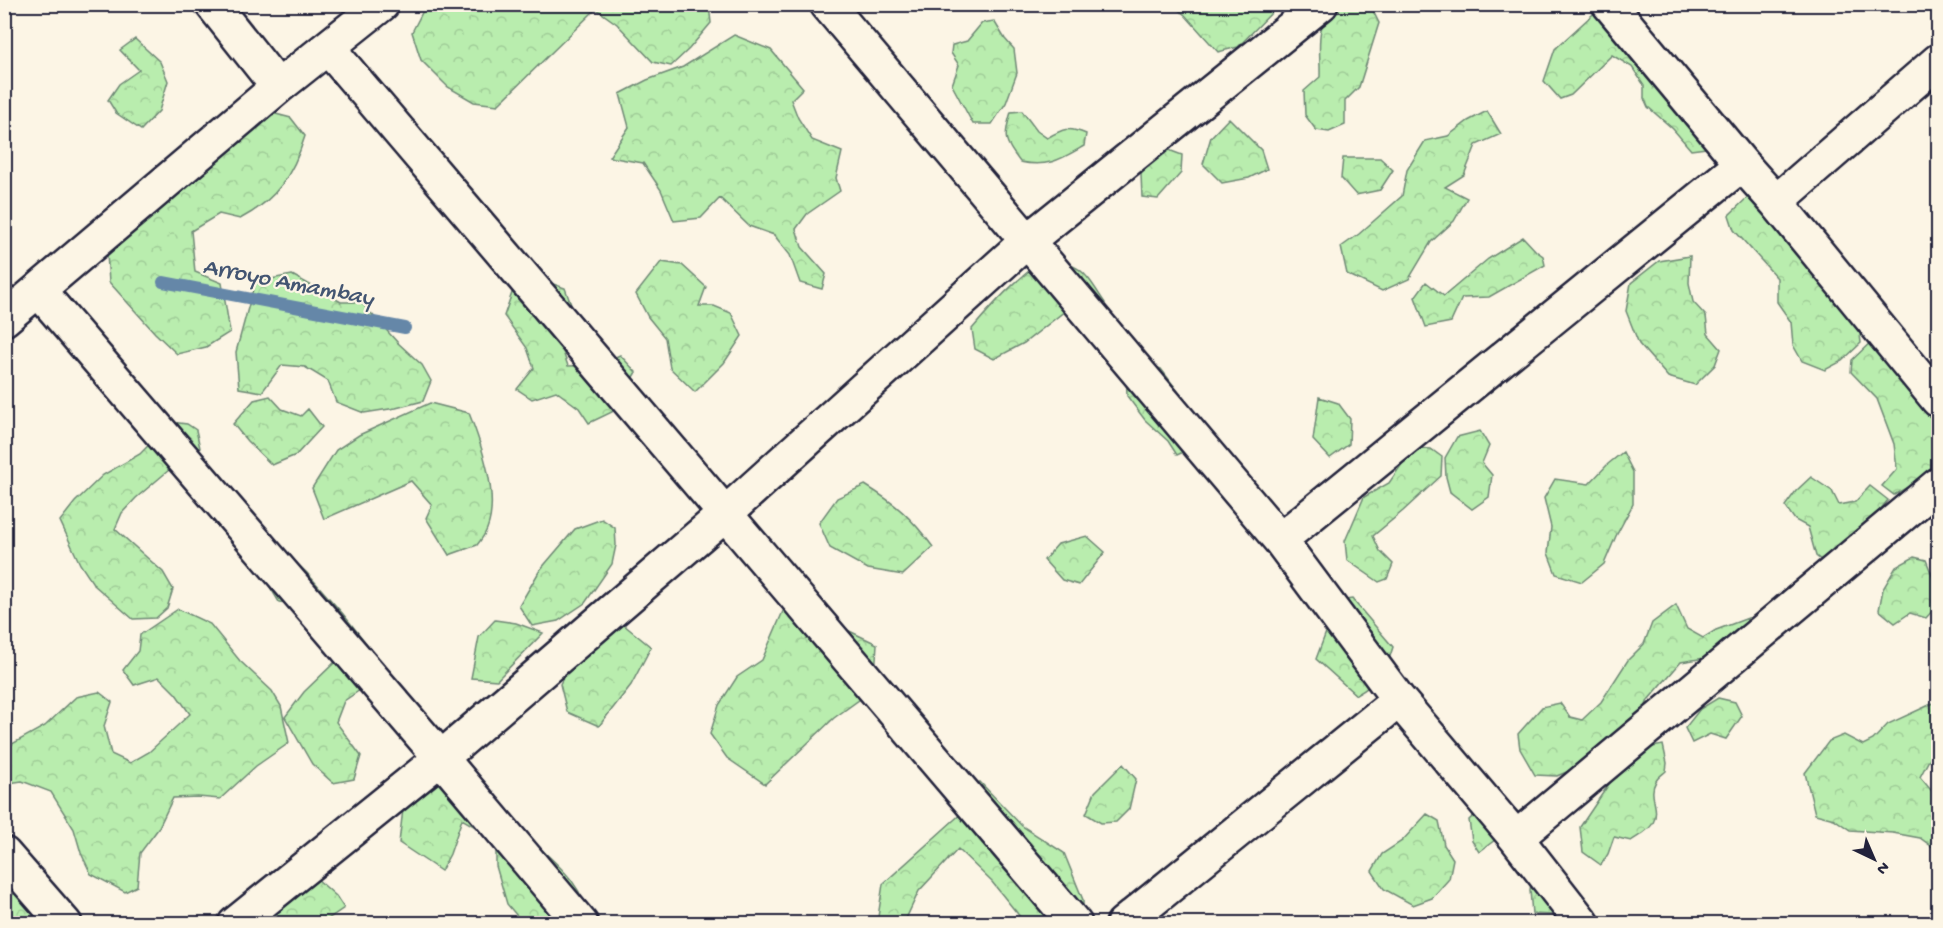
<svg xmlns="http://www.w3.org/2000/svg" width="1943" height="928" font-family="'Gochi Hand',sans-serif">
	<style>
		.forest { fill: url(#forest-crowns); stroke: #6e8874; stroke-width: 1.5 }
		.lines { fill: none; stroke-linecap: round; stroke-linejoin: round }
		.stream { stroke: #6587a8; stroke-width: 12 }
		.minor-casing { stroke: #22223b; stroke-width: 38 }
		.minor { stroke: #fcf5e5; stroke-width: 33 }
		.labels { text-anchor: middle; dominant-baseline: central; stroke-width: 4.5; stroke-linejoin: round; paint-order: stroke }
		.water-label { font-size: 24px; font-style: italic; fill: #435572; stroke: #fcf5e5 }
	</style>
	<defs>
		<pattern id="forest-crowns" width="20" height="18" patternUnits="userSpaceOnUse" patternTransform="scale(1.5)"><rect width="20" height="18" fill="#b9edae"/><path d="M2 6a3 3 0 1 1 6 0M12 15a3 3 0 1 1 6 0" fill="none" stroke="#9fcb97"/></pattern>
	</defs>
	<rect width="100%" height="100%" fill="#fcf5e5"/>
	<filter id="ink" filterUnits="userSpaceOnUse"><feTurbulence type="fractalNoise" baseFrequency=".0167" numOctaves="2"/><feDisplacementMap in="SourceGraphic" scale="12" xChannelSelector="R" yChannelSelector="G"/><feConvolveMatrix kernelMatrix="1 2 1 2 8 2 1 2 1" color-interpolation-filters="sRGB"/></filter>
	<g filter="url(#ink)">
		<!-- forest -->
		<path class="forest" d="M426,5H709L711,23L689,49L671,66L653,62L617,24L596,9L498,105L474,102L448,87L421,60L412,32Z
			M1172,5H1279L1238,47L1218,52L1185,15Z
			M1336,5H1370L1379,23L1359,87L1345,101V125L1329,132L1316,130L1305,115L1304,91L1320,77C1321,51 1313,24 1336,5Z
			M1603,5L1716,127L1706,148L1691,150L1673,129L1648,107L1644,98V85L1632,67L1612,55L1571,95L1560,99L1544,81L1555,49Z
			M994,21L1005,39L1014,49L1017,73L1006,103L992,124H973L952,85L959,65L951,53L952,45L967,41L982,23Z
			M734,35L771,50L803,88L791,100L798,118L812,140L842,152L836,178L840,191L807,214L796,229L802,247L826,274L822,289L800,283L790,255L774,235L749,226L720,198L701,218L674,221L661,190L643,163L609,157L629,127L620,94L647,80L683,67Z
			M135,39L160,62L168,81L159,111L141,130L116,113L108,100L119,84L139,70L120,50Z
			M1022,111L1037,131L1047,138C1063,129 1068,126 1086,134L1084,146C1061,159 1048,168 1020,162C1004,141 1003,138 1011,112Z
			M1487,111L1501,134L1476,145L1464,175L1445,187L1467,198L1454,221L1431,242L1409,279L1382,291L1347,274L1341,247L1359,234L1402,196L1407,170L1425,141L1448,136L1468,121Z
			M268,112L291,118L305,136C293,175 276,200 240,219L219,214L191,231L195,272L222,283L230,332L206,347L177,354L155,333L109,282L107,254L129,220Z
			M1229,118L1261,150L1267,169L1249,178L1222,183L1203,164L1211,137Z
			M1166,149L1182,155L1181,173L1158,199L1142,197L1141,174L1148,152Z
			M1343,158H1380L1393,170L1380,190L1356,195L1341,178Z
			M1750,195L1858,317L1861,343L1842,361L1825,370L1802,361L1793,345L1791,322L1777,302V278L1734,230L1729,215Z
			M1523,237L1536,251L1543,256L1545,265L1489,297L1462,298L1451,322L1426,327L1415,297L1426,282L1444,296L1488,259Z
			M1690,256L1689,283L1693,302L1706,316L1708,334L1721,349L1715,365L1695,385L1668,377L1639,344L1626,311L1631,283L1659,261Z
			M1045,259C1083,264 1085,273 1105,303L1094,322L1074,304L1024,343L994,359L975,349L972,329C995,302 1016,279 1045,259Z
			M661,262L682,265L706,287L699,306H714L731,313L742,336L724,363L695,392L670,368L665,338L648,317L636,294Z
			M292,275L341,302H361L398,343L422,365L431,381L423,401L396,408L364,413L336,402L328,381L305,367L282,365L262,392L239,388L236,352L255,282Z
			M536,278L565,288L574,313L561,346L568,366L598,365L620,355L636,372L612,412L589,423L579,408L556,391L532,399L517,389L534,368L527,348L504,316L513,290Z
			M1875,338L1938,391V466L1918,481L1894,495L1882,486L1897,469L1894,444L1877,399L1851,372L1852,360Z
			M1137,361L1161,369L1197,416L1194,447L1177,455L1168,441L1145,420L1127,396L1126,368Z
			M270,396L282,409L301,416L308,409L322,427L296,455L272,465L247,441L233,424L254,400Z
			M1319,397L1338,403L1350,419L1349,444L1330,458L1313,440Z
			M430,403L469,413C481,444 500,496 487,529C485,534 481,540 477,545L449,555L426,518L432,505L411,481L324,519L312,488L336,450L359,435Z
			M171,422L187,424L196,430L200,448L169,470L136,498L122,513L115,529L163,572L173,589L167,608L156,618L133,619L94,585L80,564L60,521L75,502L103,475L140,454Z
			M1480,431L1489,446L1482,463L1492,475L1489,497L1472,509L1450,492L1446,477L1445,458L1457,437Z
			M1413,448L1431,449L1442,457L1441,476L1403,511L1373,536L1380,551L1393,564L1387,579L1379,582L1347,560L1345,541L1364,497L1389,483Z
			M1623,452L1633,472V504L1616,536L1604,564L1582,582L1556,574L1548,553L1551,527L1544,498L1555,479L1589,484L1608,464Z
			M1811,477L1832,491L1839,505L1855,502L1870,486L1888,500L1865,528L1828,566L1816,556L1808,527L1795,520L1785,506L1796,491Z
			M865,485C896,504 911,517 933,547L903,575L868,569L830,548L819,523L837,498Z
			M602,519L615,528L616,545L612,564L585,603L558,621L532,626L519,606L540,570L575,529Z
			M1087,536L1105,552L1079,585L1062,580L1044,560L1058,544Z
			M282,549L307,573L343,614L370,648L375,659L371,675L360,690L344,701L336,722L361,756L354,779L333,783L312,764L285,717L304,692L336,661L302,604L279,602L264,577Z
			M1914,557L1926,560L1936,585L1935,608L1926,618L1910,613L1895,623L1879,610L1883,589L1896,567Z
			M808,595L845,629L877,644L874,689L834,718L765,784L727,758L710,734L719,705L737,677L762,660L784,609Z
			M1352,599L1393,647C1386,671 1378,683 1356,695L1316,659L1328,627L1332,602Z
			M1676,605L1687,629L1703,638L1716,630L1748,618L1741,637L1723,655L1681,662L1648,700L1640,721L1581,766L1557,776L1535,775L1520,749L1518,734L1542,707L1560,703L1570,717L1582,720L1601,702L1628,660L1644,644L1652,623Z
			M178,609L210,624L240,661L272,691L281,706L289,743L256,766L220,799L198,797L173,798L158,829L140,853L137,886L125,892L91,874L81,853L74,829L51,792L22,781L9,783L5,775V753L12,744L45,726L76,697L99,692L112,702L104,726L111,754L130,763L149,752L190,714L176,694L159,677L134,685L123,670L138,651L140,635Z
			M495,620L516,623L543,633L497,680L471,678L479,637Z
			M624,625L651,647L631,685L599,726L567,712L560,684L580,643Z
			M1718,698L1735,702L1742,716L1726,739L1710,734L1692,743L1685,728L1700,709Z
			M1938,701V761L1930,758L1920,777L1936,796L1938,805V851L1920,838L1893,833L1850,830L1834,819L1815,814L1805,773L1829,741L1844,735L1863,745L1873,740L1888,724Z
			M1663,745L1667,763L1666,771C1663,774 1658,777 1656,781C1647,796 1661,807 1653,823C1649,831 1638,836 1631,841L1614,837L1608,854L1601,865L1583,852L1580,827L1615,775L1647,748Z
			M1123,764L1136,779L1129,809L1116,822L1101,823L1086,814L1095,792Z
			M463,765C481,786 499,807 519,828C547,858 584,878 589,923H523L507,904L496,866V848L479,829L462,819L450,854L441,871L399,843L403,809L433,783Z
			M980,782L1022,826L1064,853L1083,900V917L1081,923H1025L992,882L958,849L919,891L904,923L877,924L883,884L964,811L963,789Z
			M1505,800L1527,820L1557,893L1554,915L1532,914L1530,890L1532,877L1499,837L1479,852L1472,841L1469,820L1483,807Z
			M1427,814L1439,821L1444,845L1453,859L1449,879L1432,898L1413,905L1384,889L1372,871L1382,854L1402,841Z
			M316,878L336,896L344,908L322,923L264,924L268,910Z
			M40,886L45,923L5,924V900L10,895Z"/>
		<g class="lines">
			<!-- stream -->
			<path class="stream" d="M4,261H5
				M163,282L405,328"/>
			<!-- minor casing -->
			<g class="minor-casing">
				<path id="minor" d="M212,4L278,87
					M827,4L1280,540L1399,700L1516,838L1583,924
					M1609,4L1742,164L1776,202L1938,400
					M328,48L1075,924
					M1776,202L1938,61
					M39,291L441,758L581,924
					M4,319L278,87L382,4
					M1280,540L1742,164
					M1516,838L1938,485
					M4,854L65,924
					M235,924L441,758L726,513L1026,242L1321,4
					M1123,924L1399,700"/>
			</g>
			<!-- minor -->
			<use href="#minor" class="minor"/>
		</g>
	</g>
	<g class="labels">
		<!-- water labels -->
		<g class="water-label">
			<text transform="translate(288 284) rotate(11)">Arroyo Amambay</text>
		</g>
	</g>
	<!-- margin -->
	<rect width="1943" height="928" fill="none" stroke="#fcf5e5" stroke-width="24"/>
	<rect x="12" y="12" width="1919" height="904" fill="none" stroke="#22223b" stroke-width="2" filter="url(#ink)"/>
	<!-- north arrow -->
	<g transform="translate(1874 859) rotate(136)" stroke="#fcf5e5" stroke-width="4.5" paint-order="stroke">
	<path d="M0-4.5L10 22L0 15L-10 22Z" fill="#22223b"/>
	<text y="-9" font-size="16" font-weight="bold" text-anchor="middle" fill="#22223b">N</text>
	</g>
</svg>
